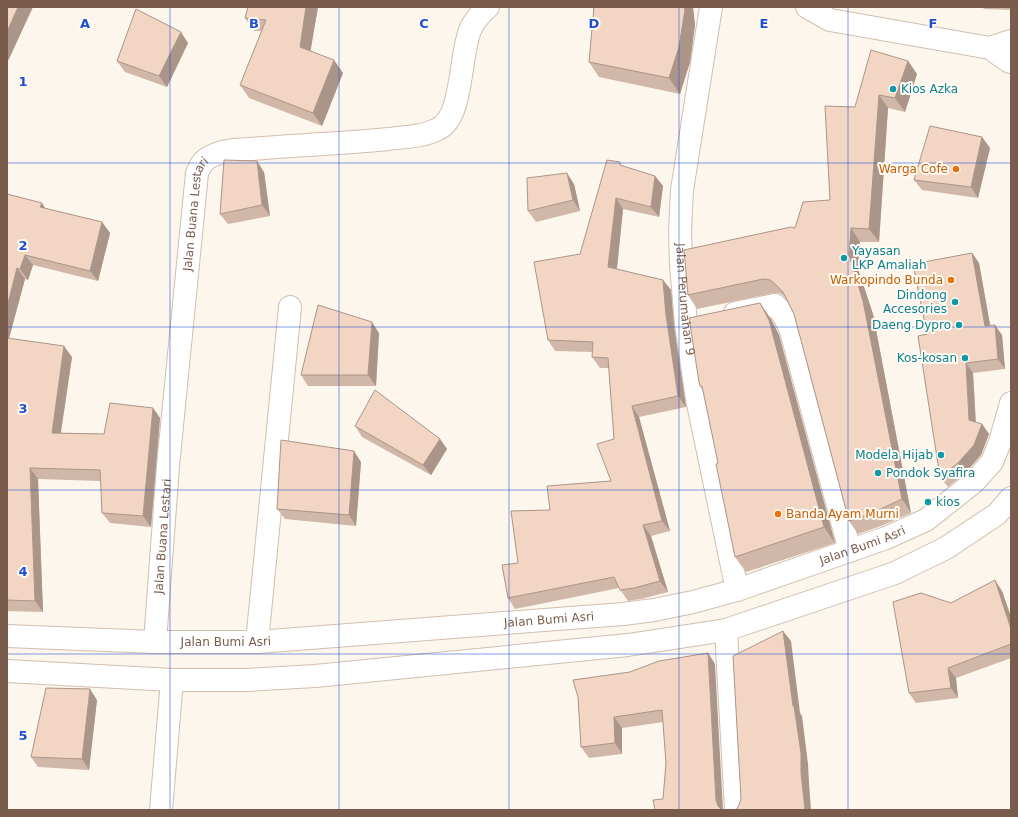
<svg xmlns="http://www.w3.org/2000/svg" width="1018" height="817" font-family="'DejaVu Sans',sans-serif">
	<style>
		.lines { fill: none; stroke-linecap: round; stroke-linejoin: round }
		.minor-casing { stroke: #d1beb0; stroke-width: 24 }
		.minor { stroke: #fff; stroke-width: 22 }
		.wall { fill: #d1b7a8 }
		.shaded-wall { fill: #aa9588 }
		.building { fill: #f3d5c3; stroke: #aa9588 }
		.grid { fill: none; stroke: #1d4ed8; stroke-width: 1; stroke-opacity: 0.55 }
		.culture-dot { fill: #0f9aa8; stroke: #fffaf3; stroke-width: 1.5 }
		.food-dot { fill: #e8710a; stroke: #fffaf3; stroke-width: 1.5 }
		.labels { text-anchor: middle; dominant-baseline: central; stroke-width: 4; stroke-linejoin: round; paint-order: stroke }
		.culture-label { font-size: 12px; fill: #0d838f; stroke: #fffaf3; text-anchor: start }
		.food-label { font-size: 12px; fill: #c56008; stroke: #fffaf3; text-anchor: end }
		.street-label { font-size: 12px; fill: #7a5c4d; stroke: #fffaf3 }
		.grid-label { font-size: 13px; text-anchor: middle; font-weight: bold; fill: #1d4ed8; stroke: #fffaf3; stroke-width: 4; stroke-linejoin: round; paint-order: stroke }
	</style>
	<rect width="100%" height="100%" fill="#fdf6ec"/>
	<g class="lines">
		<!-- minor casing -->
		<g class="minor-casing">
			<g id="minor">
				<path id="s1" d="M711,7L682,190L680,232L681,265L686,324L697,399L737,590"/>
				<path d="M807,7L830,20L990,48L1008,61L1011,62"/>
				<path d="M990,48L1011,41"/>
				<path d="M735,313L775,305C783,312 787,321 791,331L850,551"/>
				<path d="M726,630L736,810"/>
				<path id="s2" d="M7,636L155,642H257L623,614L654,610L693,602L737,590L886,538L926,520L974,482L992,462L1000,442L1011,403"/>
				<path id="s3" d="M155,642L168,466L197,173C200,166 203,160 210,157C225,148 247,150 263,148C305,145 346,143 388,139C404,137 423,137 438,129C464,117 459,53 471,28C475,20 481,13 488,7"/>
				<path d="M257,642L290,307"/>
				<path d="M7,671L172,680H246L315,676L628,645L726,630L895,573L946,548L997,514L1011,498"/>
				<path d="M161,810L172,680"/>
			</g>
		</g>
		<!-- minor -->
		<use href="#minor" class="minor"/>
	</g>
	<!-- wall -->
	<path class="wall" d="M248,7H318L310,51L343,73L322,126L249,98L240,85L262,31H254L245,18Z
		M594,7H693L695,25L690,62L680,94L599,77L589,62Z
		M982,7H1011V10L984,9Z
		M188,43L167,87L125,72L117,61Z
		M908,61L917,74L905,112L888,108L879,242H860L858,269L873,314L911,513L881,526L858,534L849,521L794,314L786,299L784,296L779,293H773L697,309L688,295L795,228L830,200L855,107Z
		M982,137L990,148L978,198L922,190L914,180Z
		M623,166L655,176L663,186L659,217L623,209L617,269L663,280L671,290L674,326L686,407L639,417L670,531L651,536L668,592L641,599L628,601L619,588L515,609L508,598L518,563L550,510L611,481L614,439L609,368H600L592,357L593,352L555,351L548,340L580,254Z
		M264,172L270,216L228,224L220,214Z
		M574,184L580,211L536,222L528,211Z
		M7,194L45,209L102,222L110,233L98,281L33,265L28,280L25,279L9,339L72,357L61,433L104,434L153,408L160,418L151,527L110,523L102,513L101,481L38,479L43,612L7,611Z
		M972,253L979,263L990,325L1002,335L1005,369L973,373L976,422L982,424L989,434L981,455L965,473L948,487L940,477L927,334Z
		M771,319L779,335L835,543L746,572L735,557L718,463L703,391L700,386Z
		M379,333L376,386H308L301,375Z
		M355,426L440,439L447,449L431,475L362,437Z
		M361,462L356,526L285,519L277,509Z
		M1002,591L1011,617V658L956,678L958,698L916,703L909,693L951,603Z
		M708,653L715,664L663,799L666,763L663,722L622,728V754L589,758L581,747L630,672Z
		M97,700L89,770L38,767L31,757Z"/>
	<!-- shaded-wall -->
	<path class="shaded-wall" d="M18,7H33L9,59L7,62V32Z
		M306,7H318L309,60L300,47Z
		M684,7H693L695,25L690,62L680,94L669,78Z
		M181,32L188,43L167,87L159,76Z
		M334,60L343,73L322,126L313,113Z
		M908,61L917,74L905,112L895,98Z
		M879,95L888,108L879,242L869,229Z
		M982,137L990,148L978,198L971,187Z
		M257,161L264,172L270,216L262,205Z
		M567,173L574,184L580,211L573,200Z
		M655,176L663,186L659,217L651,207Z
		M616,198L623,209L616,277L608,267Z
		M42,203L49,214L40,207Z
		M102,222L110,233L98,281L90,271Z
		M851,228L860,242L858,269L873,314L911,513L902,499L849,255Z
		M972,253L979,263L992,336L985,326Z
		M25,255L33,265L28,280L20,269Z
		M17,268L25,279L7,345V307Z
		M663,280L671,290L674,326L686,407L678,396L666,315Z
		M760,303L771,319L779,335L835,543L824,527Z
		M372,322L379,333L376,386L368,375Z
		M995,325L1002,335L1005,369L998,359Z
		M64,346L72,357L59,444L52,433Z
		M966,363L973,373L976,430L969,420Z
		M632,406L639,417L670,531L662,521Z
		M153,408L160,418L151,527L143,516Z
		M982,424L989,434L981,455L965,473L958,463Z
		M440,439L447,449L431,475L423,465Z
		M354,451L361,462L356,526L349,515Z
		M30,468L38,479L43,612L35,601Z
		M643,525L651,536L668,592L660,581Z
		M995,580L1002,591L1011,617V629Z
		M783,631L791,641L800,713L802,716L808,764L809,783L811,810H805Z
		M708,653L715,664L723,810H721L718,806L716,800Z
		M948,668L956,678L958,698L951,688Z
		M90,689L97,700L89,770L82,759Z
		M7,697L8,699L7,711Z
		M614,717L622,728V754L615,743Z"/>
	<!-- building -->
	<path class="building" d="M7,7H18L7,32Z
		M248,7H306L300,47L334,60L313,113L240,85L266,20L245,18Z
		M594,7H684L685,10L679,47L669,78L589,62Z
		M136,9L181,32L159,76L117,61Z
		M871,50L908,61L895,98L879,95L869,229L851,228L849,255L863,301L902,499L872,513L849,521L794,314L783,292L774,283L770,280L763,279L688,295L684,250L791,227L795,228L803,202L830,200L825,106L855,107Z
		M930,126L982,137L971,187L914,180Z
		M224,160L257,161L262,205L220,214Z
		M607,160L620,162V165L655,176L651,207L616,198L608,267L663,280L666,315L678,396L632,406L662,521L643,525L660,581L634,588L620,590L614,577L508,598L502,565L518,563L511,511L550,510L547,486L611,481L597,444L614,439L608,358L592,357L593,342L548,340L534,262L580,254Z
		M567,173L573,200L528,211L527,178Z
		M7,194L42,203L40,207L102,222L90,271L25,255L20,269L17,268L7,307Z
		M972,253L985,326L995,325L998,359L966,363L969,420L982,424L974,445L958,463L940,477L918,336L927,334L913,264Z
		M760,303L769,320L824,527L735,557L716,464L718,463L702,386H700L699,382L689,318Z
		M318,305L372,322L368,375H301Z
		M7,338L64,346L52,433L104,434L110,403L153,408L143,516L102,513L100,470L30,468L35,601L7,600Z
		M375,390L440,439L423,465L355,426Z
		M281,440L354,451L349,515L277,509Z
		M995,580L1011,629V644L948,668L951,688L909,693L893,602L921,593L951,603Z
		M783,631L793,706H794L801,753V773L805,810H734H736L739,805L741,799L733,656Z
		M708,653L716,800L718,806L722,810H655L653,800L663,799L666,763L662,710L614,717L615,743L581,747L578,697L573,680L630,672L659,661Z
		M46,688L90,689L82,759L31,757Z"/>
	<!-- grid -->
	<path class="grid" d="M170,7V810M339,7V810M509,7V810M679,7V810M848,7V810M7,163H1011M7,327H1011M7,490H1011M7,654H1011"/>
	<!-- markers -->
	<g class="culture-dot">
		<circle cx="893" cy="89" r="4"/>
		<circle cx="844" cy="258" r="4"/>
		<circle cx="955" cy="302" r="4"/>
		<circle cx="959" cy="325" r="4"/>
		<circle cx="965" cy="358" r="4"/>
		<circle cx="941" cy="455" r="4"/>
		<circle cx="878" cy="473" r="4"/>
		<circle cx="928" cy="502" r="4"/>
	</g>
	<g class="food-dot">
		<circle cx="956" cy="169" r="4"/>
		<circle cx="951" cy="280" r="4"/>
		<circle cx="778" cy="514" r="4"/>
	</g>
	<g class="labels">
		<!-- culture labels -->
		<g class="culture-label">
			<text x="901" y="89">Kios Azka</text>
			<text x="852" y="251">Yayasan<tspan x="852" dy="14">LKP Amaliah</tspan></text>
			<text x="947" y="295" text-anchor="end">Dindong<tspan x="947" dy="14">Accesories</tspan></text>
			<text x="951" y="325" text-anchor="end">Daeng Dypro</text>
			<text x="957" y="358" text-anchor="end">Kos-kosan</text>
			<text x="933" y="455" text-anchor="end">Modela Hijab</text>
			<text x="886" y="473">Pondok Syafira</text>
			<text x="936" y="502">kios</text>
		</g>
		<!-- food labels -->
		<g class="food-label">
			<text x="948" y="169">Warga Cofe</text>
			<text x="943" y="280">Warkopindo Bunda</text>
			<text x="786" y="514" text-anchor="start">Banda Ayam Murni</text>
		</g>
		<!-- street labels -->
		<g class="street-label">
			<text stroke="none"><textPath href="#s3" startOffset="430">Jalan Buana Lestari</textPath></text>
			<text stroke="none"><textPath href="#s1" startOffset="295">Jalan Perumahan 9</textPath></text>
			<text stroke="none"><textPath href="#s3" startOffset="106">Jalan Buana Lestari</textPath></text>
			<text stroke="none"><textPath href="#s2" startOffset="867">Jalan Bumi Asri</textPath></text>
			<text stroke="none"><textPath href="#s2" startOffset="543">Jalan Bumi Asri</textPath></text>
			<text stroke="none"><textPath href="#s2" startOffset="219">Jalan Bumi Asri</textPath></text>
		</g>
	</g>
	<g class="grid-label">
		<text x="85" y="28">A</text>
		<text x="254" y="28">B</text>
		<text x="424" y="28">C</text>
		<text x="594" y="28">D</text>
		<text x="764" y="28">E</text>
		<text x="933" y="28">F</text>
		<text x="23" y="86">1</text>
		<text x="23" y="250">2</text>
		<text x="23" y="413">3</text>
		<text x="23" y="576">4</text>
		<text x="23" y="740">5</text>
	</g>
	<!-- border -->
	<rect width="1018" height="817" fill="none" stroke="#7a5c4d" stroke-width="16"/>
</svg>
